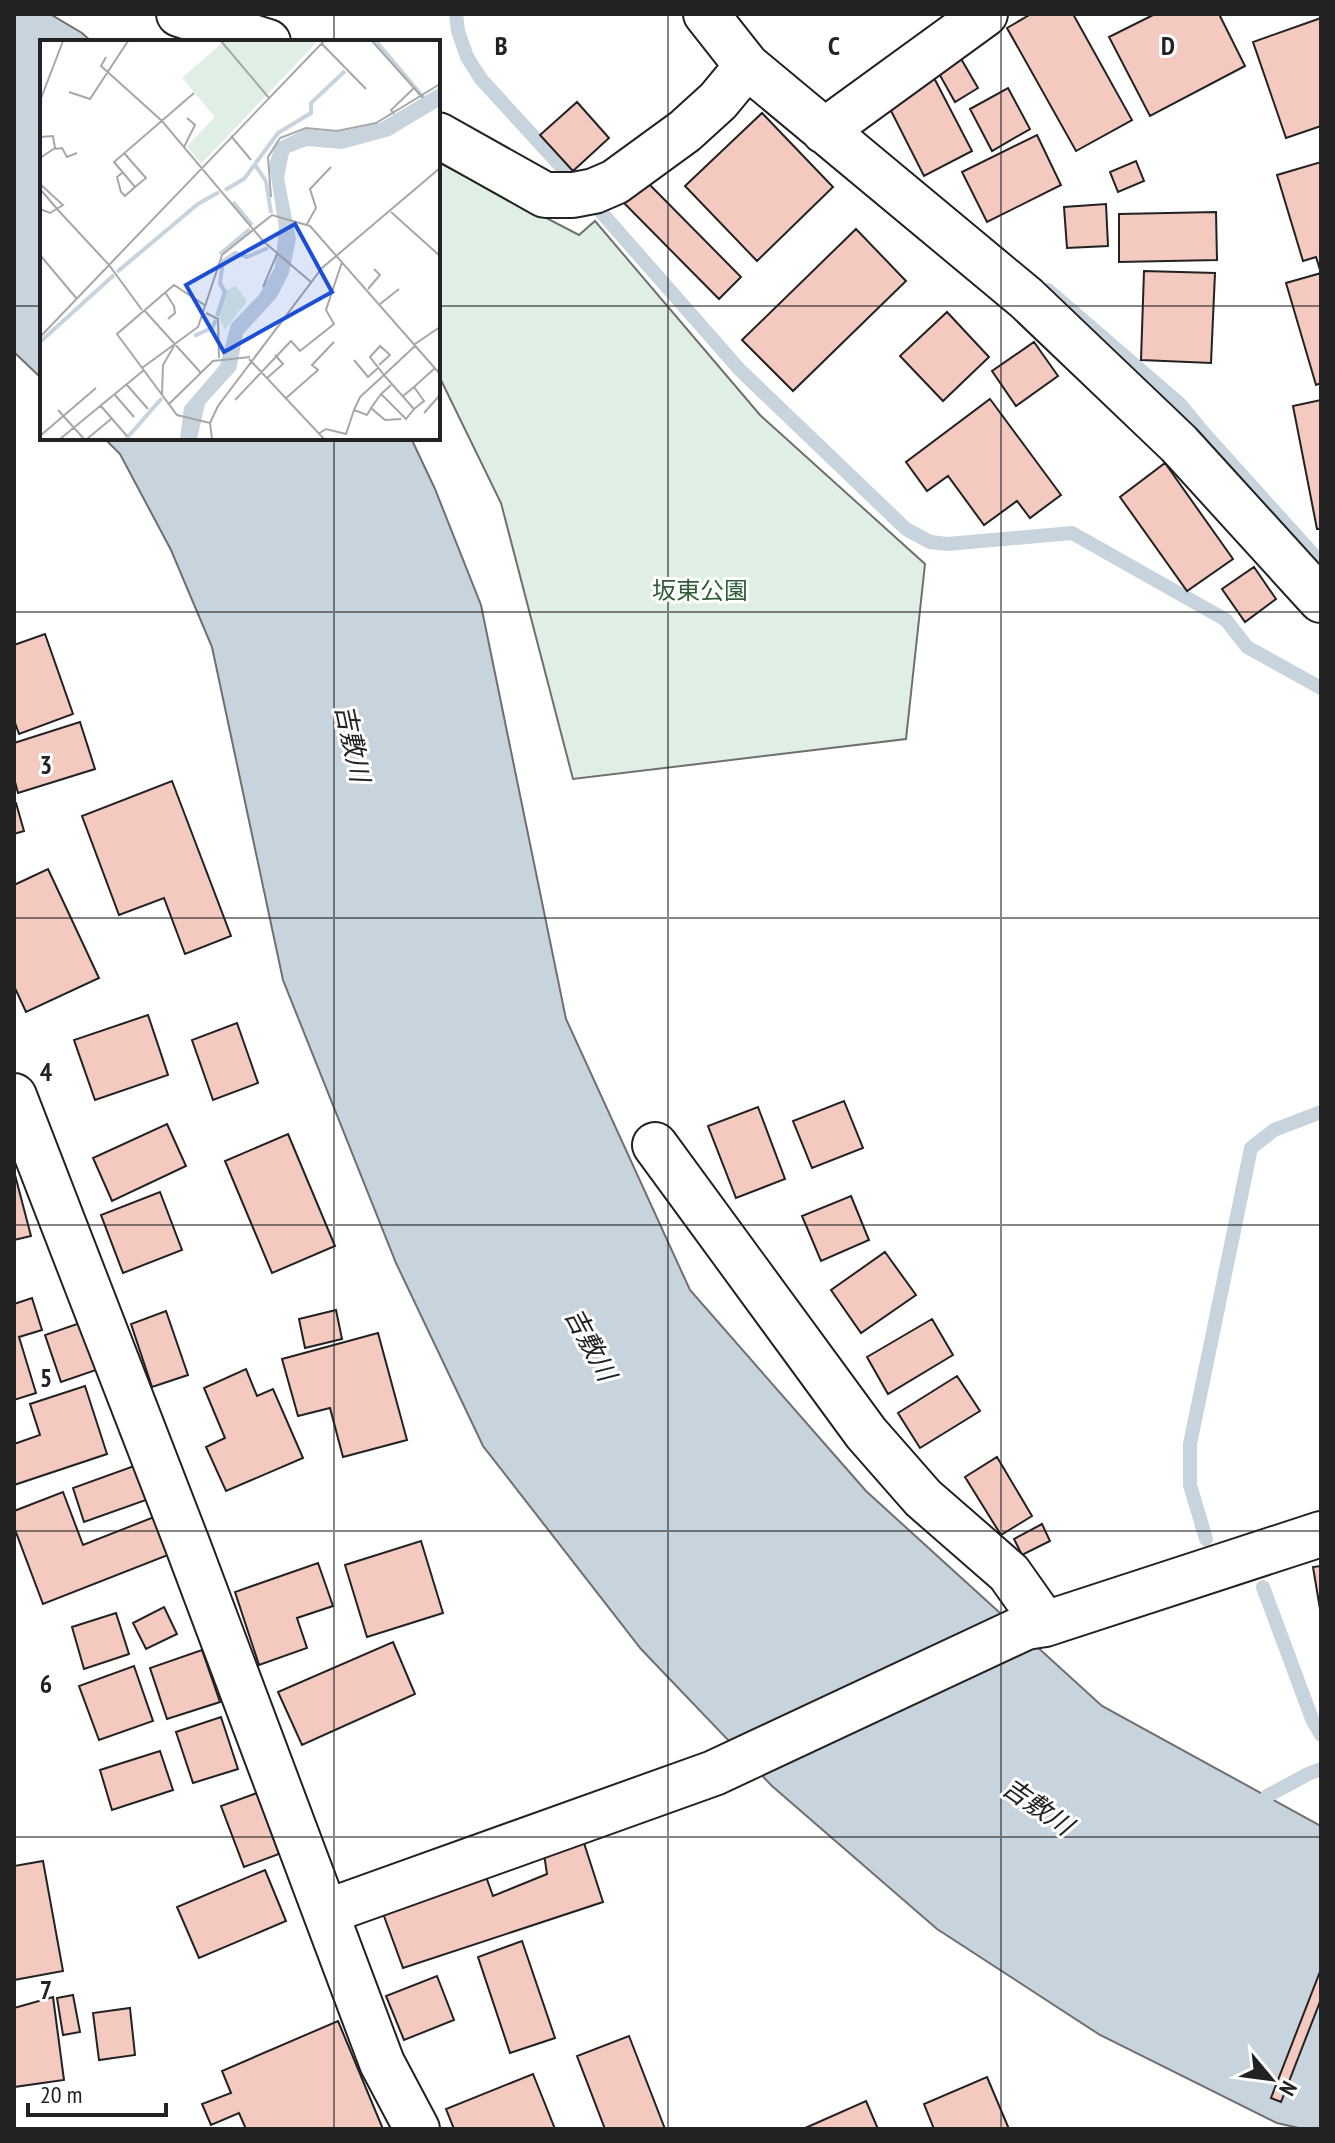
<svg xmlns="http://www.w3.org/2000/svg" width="1335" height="2143" font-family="'PT Sans Narrow','Noto Sans JP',sans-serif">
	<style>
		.green { fill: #e0efe3; stroke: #6f6f6f; stroke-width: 2 }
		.water { fill: #c7d3dd; stroke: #6f6f6f; stroke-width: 2 }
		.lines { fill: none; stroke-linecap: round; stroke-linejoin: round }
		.stream { stroke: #c7d3dd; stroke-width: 14 }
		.building { fill: #f3c9c0; stroke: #222; stroke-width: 2 }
		.minor-casing { stroke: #222; stroke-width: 48 }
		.minor { stroke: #fff; stroke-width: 44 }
		.grid { fill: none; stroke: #222; stroke-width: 2; stroke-opacity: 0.55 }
		.labels { text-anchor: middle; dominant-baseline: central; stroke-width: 6; stroke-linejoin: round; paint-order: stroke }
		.park-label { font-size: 24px; fill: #2f5e38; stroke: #fff }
		.water-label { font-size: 26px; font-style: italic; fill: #222; stroke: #fff }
		.inset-river { fill: none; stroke: #c7d3dd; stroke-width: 4 }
		.inset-road { fill: none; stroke: #a7a7a7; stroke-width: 2 }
		.view { fill: #1d4ed8; fill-opacity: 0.15; stroke: #1d4ed8; stroke-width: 4 }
		.inset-edge { fill: none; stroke: #222; stroke-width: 4 }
		.grid-label { font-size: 26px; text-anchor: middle; font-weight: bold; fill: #222; stroke: #fff; stroke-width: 6; stroke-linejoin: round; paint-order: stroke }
	</style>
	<rect width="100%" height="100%" fill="#fff"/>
	<!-- green -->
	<path class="green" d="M438,162L579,235L595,221L760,415L925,564L906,739L573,779L501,503L438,374Z"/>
	<!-- water -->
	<path class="water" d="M14,14H50L82,33L92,42H42V379L14,352Z
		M104,438H411L435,489L481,605L566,1019L690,1290L866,1491L1102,1706L1321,1826V2129H1303L1277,2123L1100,2035L937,1929L772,1786L641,1649L483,1446L396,1263L283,980L212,647L171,550L120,454Z"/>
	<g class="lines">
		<!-- stream -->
		<path class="stream" d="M456,14L458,31L467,57L481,79L567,173
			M601,212L740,370L906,529L930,542L947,544L1072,533L1226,620L1247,647L1321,688
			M1048,290L1180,404L1203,432L1321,563
			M1206,1539L1190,1485V1444L1251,1148L1274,1130L1321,1112
			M1263,1587L1312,1719L1321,1735
			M1267,1796L1308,1774L1321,1769"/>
	</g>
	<!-- building -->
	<path class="building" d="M1031,14H1073L1132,120L1076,151L1007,28Z
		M1155,14H1219L1245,66L1150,116L1109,37Z
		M1321,18V126L1286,138L1253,42Z
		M960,57L978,88L955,102L937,70Z
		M932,74L972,151L924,176L885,99Z
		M1008,88L1030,129L992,151L970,109Z
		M577,102L609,138L573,171L540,135Z
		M762,113L833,187L757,261L685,186Z
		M1037,135L1061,185L987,222L962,172Z
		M1136,161L1144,181L1118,192L1110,172Z
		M1321,162V383L1316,385L1286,283L1321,273L1316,257L1303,261L1277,175Z
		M644,179L741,277L719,299L622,201Z
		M1106,204L1108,246L1067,248L1064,207Z
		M1216,212L1217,260L1119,262V214Z
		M856,229L906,281L793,391L742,340Z
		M1144,271L1215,273L1211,363L1141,360Z
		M947,312L989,357L943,401L900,356Z
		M1034,342L1058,376L1016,406L992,371Z
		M990,399L1061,495L1030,518L1017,501L984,525L948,476L927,491L906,462Z
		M1321,400V529H1317L1293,406Z
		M1165,463L1233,559L1187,591L1120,497Z
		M1254,567L1276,599L1245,622L1222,589Z
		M45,634L73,714L19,734L14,720V645Z
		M80,722L95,769L18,793L14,778V743Z
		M172,781L231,936L185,954L164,898L119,915L82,816Z
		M14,803H16L24,831L14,834Z
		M48,869L99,978L26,1012L14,986V885Z
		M148,1015L168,1075L95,1100L74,1040Z
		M237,1023L258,1083L213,1100L192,1040Z
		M844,1101L863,1148L812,1168L793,1121Z
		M758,1107L785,1179L736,1198L708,1126Z
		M167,1124L186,1166L112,1201L93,1158Z
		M288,1134L335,1246L272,1273L225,1161Z
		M14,1171L31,1236L14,1240Z
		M160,1192L182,1250L123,1273L101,1215Z
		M851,1196L869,1240L821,1261L802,1216Z
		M885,1252L916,1295L861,1333L831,1290Z
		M32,1298L42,1330L19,1337L36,1393L14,1400V1304Z
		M336,1310L342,1339L305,1348L299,1319Z
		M166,1311L188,1375L152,1387L131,1324Z
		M932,1319L953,1355L888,1394L867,1357Z
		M83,1322L99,1369L61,1382L45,1335Z
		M378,1333L407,1440L343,1457L330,1408L298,1416L282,1359Z
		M246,1369L257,1396L273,1389L303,1458L226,1491L206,1447L225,1438L204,1388Z
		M957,1376L980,1411L920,1448L898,1413Z
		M85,1386L107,1454L14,1485V1444L40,1435L30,1404Z
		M997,1457L1032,1516L1001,1535L965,1477Z
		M134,1466L146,1500L84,1522L73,1488Z
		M63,1492L83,1545L154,1517L168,1555L43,1604L14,1527V1511Z
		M1042,1524L1050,1541L1022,1555L1014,1539Z
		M421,1541L443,1613L367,1637L345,1565Z
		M318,1563L333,1606L297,1618L307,1648L259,1665L235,1592Z
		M1321,1566V1615L1313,1567Z
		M164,1607L177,1634L146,1649L133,1623Z
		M116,1613L129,1654L84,1669L72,1627Z
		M393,1642L415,1694L302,1745L278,1692Z
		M202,1650L220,1702L167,1719L150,1668Z
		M134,1666L153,1721L99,1740L79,1686Z
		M221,1717L238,1769L193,1783L176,1732Z
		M160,1751L173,1790L112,1810L100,1770Z
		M257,1793L279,1854L244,1867L221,1806Z
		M584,1843L603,1902L403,1968L381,1908L485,1874L493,1896L547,1874L544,1854Z
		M43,1861L63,1971L14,1980V1866Z
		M265,1870L286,1921L199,1958L177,1907Z
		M522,1941L555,2038L510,2053L478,1957Z
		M1321,1969V1999L1281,2102L1271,2098Z
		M437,1976L454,2020L404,2040L386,1996Z
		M73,1995L80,2032L63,2035L57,1998Z
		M53,1997L64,2080L14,2087V2008Z
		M130,2008L135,2055L99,2060L93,2013Z
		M338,2021L383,2129H246L239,2113L211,2125L202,2104L231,2093L222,2071Z
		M629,2036L665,2129H605L577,2056Z
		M533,2074L555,2129H454L446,2109Z
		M987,2077L1009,2129H934L924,2104Z
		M866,2101L878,2129H803Z"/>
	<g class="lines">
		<!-- minor casing -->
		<g class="minor-casing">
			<path id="minor" d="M179,14L268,42
				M706,14L747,66L1026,298L1179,444L1321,600
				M824,131L985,14
				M438,135L545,195H573L594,191L615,182L685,131L718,101L747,66
				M14,1096L188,1546L382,2063L417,2129
				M655,1145L866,1433L923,1498L1009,1573L1045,1624
				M326,1912L714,1773L1026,1627L1045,1624L1321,1534"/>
		</g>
		<!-- minor -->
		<use href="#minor" class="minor"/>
	</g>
	<!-- grid -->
	<path class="grid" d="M334,14V42M668,14V2129M1001,14V2129M14,306H42M438,306H1321M334,438V2129M14,612H1321M14,918H1321M14,1225H1321M14,1531H1321M14,1837H1321"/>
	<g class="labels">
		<!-- park labels -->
		<g class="park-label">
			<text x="700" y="590">坂東公園</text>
		</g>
		<!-- water labels -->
		<g class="water-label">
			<text transform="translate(353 743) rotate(78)">吉敷川</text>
			<text transform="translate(591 1344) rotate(62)">吉敷川</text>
			<text transform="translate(1038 1806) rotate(35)">吉敷川</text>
		</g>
	</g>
	<!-- overview -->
	<g transform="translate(40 40)">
		<rect width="400" height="400" fill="#fff"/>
		<path d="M184,1H278L161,124L147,106L175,77L142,38ZM196,246L207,261L185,290L178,276L186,250Z" fill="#e0efe3"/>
		<path d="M400,47V66L350,96L302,109L267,106L249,113L244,138L256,199L249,233L237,257L203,294L196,330L165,364L157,399H140L144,367L180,325L191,284L219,255L235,227L239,189L229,124L236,103L266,89L298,92L340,83Z" fill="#c7d3dd"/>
		<path class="inset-river" d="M336,1L389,64M215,125L226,141L231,173M185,150L204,139L238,93L271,73V63L305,31M193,162L212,185M180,214L210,189M77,232L158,164L179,152M177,276L185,252L180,243L183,221L195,213L207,217L228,208M154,296L172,288L176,280M0,302L74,235M86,399L122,358"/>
		<path class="inset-road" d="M181,1L229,58M332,1L383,58M281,3L326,49M66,17L61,26L122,81L223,201L271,242M29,52L50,59L88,1M0,61L23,1M354,74L351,70L375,47M191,96L211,120M0,97L13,96L15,108L0,118M144,107L155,85L147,78M15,109L22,108L27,117L37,113M84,113L106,138L95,147L74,122L154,53M82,133L77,137L81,152L85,156L95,147M0,144L23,165L10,173L0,169M0,149L18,170M231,157L228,117L240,98L266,88L297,91L336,83L400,44M18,170L69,225L284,1M351,172L400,216M267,184L276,168L270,149L291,127M0,215L37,259M223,247L237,214M328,249L340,235L334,229M125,252L134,266L135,273L128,279M340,264L359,249M166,266L134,245L77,294L137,375L170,383M104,270L161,333M166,273L178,279L179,318M0,297L69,225L102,270M375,304L400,287M209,319L284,399M314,320L328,337L338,328M339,325L350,315L340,306L330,317L344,335L376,305M102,328L158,287L182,215L232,175L270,186L400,334M227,338L243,324L235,315M87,345L108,369M374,347L395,328M341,354L331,368L345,380L361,379M75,355L94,377M122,355L123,325L134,306M363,356L374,347L384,361L374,369M245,359L278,330L272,325L294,302M195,360L251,301L260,311L294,284L286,270L302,222M129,364L173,321L210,317M60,365L87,396M331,368L327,375L314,370L320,357L344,335L374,369L366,379L341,354L351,345M18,370L44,399M384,373L400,355M278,394L286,389L306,394L314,370M0,396L56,348M20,399L104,330M47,399L71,379M172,399L170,383L178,366L282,228L400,128"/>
		<path class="view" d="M255,184L292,252L184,312L146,245Z"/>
		<rect width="400" height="400" class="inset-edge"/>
	</g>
	<g class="grid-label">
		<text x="501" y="55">B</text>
		<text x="834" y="55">C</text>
		<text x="1168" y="55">D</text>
		<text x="46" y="774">3</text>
		<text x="46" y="1081">4</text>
		<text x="46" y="1387">5</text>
		<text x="46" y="1693">6</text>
		<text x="46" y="1999">7</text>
	</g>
	<!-- border -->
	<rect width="1335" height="2143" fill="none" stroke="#222222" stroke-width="32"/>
	<!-- north arrow -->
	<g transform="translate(1271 2079) rotate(119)" stroke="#ffffff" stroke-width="6" paint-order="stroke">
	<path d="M0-6L14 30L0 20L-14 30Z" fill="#222222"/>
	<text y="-12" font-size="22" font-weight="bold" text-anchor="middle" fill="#222222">N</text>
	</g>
	<!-- scale -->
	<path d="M28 2103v12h138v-12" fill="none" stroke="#222222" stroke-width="4"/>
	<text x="40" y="2103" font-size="24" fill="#222222" stroke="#ffffff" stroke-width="6" paint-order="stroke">20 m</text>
</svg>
